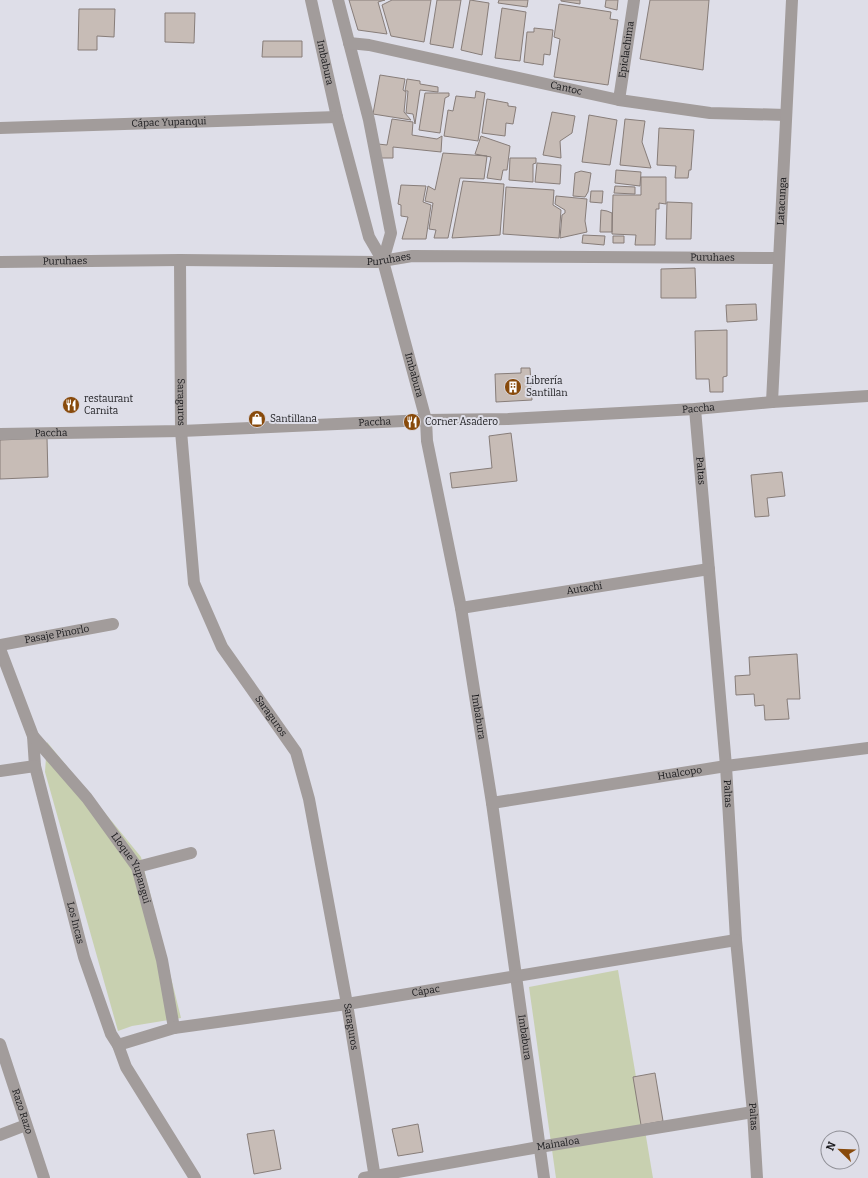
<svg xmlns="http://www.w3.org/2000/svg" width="868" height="1178" font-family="Bitter,serif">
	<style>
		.green { fill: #c8d0b0 }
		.building { fill: #c7bcb6; stroke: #877d79 }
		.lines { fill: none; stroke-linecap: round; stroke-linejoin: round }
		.minor { stroke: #a29c9b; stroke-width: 12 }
		.labels { text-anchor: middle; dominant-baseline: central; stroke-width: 4; stroke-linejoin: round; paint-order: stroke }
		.street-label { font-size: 10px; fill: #18181b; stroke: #dedee8 }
		.poi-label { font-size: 10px; fill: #18181b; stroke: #dedee8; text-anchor: start }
	</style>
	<rect width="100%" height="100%" fill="#dedee8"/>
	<!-- green -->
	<path class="green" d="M47,742L141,857L181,1018L132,1026L118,1031L45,772Z
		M618,970L653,1178H556L529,987Z"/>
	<!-- building -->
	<path class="building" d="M349,0H385L378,2L387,34L358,30Z
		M392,0H431L424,42L391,36L382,5Z
		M437,0H461L453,48L430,44Z
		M470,0L489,3L482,55L461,50Z
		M499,0H528L527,7L498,3Z
		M561,0H580V4L561,1Z
		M606,0H618L617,10L605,7Z
		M650,0H709L703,70L640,59Z
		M559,4L611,12L610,19L618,20L608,85L554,77L560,39L554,37Z
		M502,8L526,12L520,61L495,58Z
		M79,9H115L114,37L97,36V50H78Z
		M165,13H195L194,43L165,42Z
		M534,28L553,30L550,55L544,54L543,65L524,62L527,32H534Z
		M263,41H302V57H262Z
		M380,75L405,79L403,90L406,92L404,112L411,120L373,114Z
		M407,79L420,81V84L438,87V92L420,90L415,124L413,114L406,113L408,91H405Z
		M476,91L485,93L478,141L444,136L448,110L453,111L456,96L475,98Z
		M425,93H449V96L445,98L440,133L419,130Z
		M487,99L508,103V106L516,107L513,124L506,123L505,136L482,133Z
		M552,112L575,116L572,133L560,141L561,158L543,155Z
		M589,115L617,120L610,165L582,162Z
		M392,119L413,122L412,135L437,139L442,136L441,152L393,147V158H381L378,144L387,145Z
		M625,119L645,121L642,142L651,168L620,165Z
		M659,128L694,130L691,170H689L688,178H675L676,166L657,165Z
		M481,136L510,146L507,170H503L501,180L487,178L491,157L475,154Z
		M443,153L487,156L484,179L460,178L448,238H434L436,230L429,229L433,203L425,201L428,186L435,190Z
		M510,158H536V163L533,164V182L509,180Z
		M537,163L561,165L560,184L535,182Z
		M616,170L641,172L640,186L615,183Z
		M581,171L591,173L588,192L585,197L573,196L575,173Z
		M641,177H666V204L659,203V209H656L655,245H635L636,235L612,234L613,195H641Z
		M463,181L504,184L500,235L452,238Z
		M401,185L426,186L423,202L431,205L426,239H402L408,217L401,216V205L398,204Z
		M615,186L635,187V194L614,193Z
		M506,187L554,190L553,205L561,210L559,238L503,234Z
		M591,191H603L602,203L590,202Z
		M556,196L587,199L585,221L587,232L560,238L562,215L565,213V210L555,204Z
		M667,202L692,203L691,239H666Z
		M601,210L607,211L612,213V232H600Z
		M583,235L605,236L604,245L582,243Z
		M613,236H624V243H613Z
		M695,268L696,298H661V269Z
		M756,304L757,320L727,322L726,305Z
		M727,330V376L723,377V392H710L709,379H696L695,331Z
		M521,368H530L532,400L496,402L495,374L521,373Z
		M511,433L517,481L452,488L450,473L492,468L489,436Z
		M47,438L48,477L0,479V440Z
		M782,472L785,496L767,498L769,516L755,517L751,475Z
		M797,654L800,699H787L789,719L765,720L764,705L755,706L754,694L736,695L735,676L750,675L749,657Z
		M655,1073L663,1121L641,1125L633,1077Z
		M418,1124L423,1152L398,1156L392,1129Z
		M274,1130L281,1169L254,1174L247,1134Z"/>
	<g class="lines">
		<!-- minor -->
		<g class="minor">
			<path id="s1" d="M311,0L337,117L369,237L383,261L426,420L427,441L461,608L492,803L544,1178"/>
			<path d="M338,0L369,120L391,233L383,261"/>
			<path id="s2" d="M349,43L369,45L619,100L710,113L786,115"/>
			<path id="s3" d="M619,100L634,0"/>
			<path id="s4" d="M0,128L337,117"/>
			<path id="s5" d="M180,260L181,431L194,583L222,647L296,752L309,799L347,1004L375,1178"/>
			<path id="s6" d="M0,262L180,260L376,262L412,256L778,258"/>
			<path id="s7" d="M772,402L792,0"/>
			<path id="s8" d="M695,409L726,766L736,940L753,1112L757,1178"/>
			<path id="s9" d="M0,434L181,431L426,420L508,419L695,409L772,402L868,396"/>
			<path id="s10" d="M461,608L709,569"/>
			<path id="s11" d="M0,645L113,624"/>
			<path id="s12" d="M0,649L33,736L35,766L84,957L111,1034L118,1045L126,1067L195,1178"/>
			<path id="s13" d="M33,736L87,798L137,867L162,960L174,1028"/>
			<path d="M0,771L35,766"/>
			<path id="s14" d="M492,803L726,766L868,748"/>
			<path d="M137,867L191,853"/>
			<path id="s15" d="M0,1044L44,1178"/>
			<path id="s16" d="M118,1045L174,1028L347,1004L736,940"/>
			<path d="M0,1135L26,1125"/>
			<path id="s17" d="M364,1178L539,1147L753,1112"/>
		</g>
	</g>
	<!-- icons -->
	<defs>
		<g id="building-disc" transform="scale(0.9)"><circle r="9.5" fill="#884a0b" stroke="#dedee8"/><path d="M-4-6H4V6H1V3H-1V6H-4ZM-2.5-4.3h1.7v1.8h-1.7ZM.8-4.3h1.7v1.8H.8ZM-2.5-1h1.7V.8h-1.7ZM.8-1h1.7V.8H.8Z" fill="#fff"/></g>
		<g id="restaurant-disc" transform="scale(0.9)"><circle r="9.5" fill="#884a0b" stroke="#dedee8"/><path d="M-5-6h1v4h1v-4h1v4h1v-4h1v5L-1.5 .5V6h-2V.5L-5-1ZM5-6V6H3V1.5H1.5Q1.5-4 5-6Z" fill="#fff"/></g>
		<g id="shop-disc" transform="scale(0.9)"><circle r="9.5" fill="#884a0b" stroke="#dedee8"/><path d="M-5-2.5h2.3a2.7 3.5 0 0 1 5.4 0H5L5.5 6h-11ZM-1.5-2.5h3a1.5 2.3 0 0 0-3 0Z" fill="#fff"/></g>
	</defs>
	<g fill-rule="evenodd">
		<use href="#building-disc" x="513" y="387"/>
		<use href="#restaurant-disc" x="71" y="405"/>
		<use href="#shop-disc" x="257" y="419"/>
		<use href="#restaurant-disc" x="412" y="422"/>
	</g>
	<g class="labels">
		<!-- street labels -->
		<g class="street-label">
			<text stroke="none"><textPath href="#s3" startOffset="51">Epiclachima</textPath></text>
			<text stroke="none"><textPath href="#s1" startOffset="64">Imbabura</textPath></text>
			<text stroke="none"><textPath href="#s2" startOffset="222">Cantoc</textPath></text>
			<text stroke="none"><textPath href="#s4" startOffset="169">Cápac Yupanqui</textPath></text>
			<text stroke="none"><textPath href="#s7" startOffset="201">Latacunga</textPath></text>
			<text stroke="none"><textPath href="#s6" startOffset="713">Puruhaes</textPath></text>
			<text stroke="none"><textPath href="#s6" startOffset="389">Puruhaes</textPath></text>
			<text stroke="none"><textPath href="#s6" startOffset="65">Puruhaes</textPath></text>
			<text stroke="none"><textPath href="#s1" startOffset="390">Imbabura</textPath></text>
			<text stroke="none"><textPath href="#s5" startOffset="142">Saraguros</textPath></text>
			<text stroke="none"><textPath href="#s9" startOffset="699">Paccha</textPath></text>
			<text stroke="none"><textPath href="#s9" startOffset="375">Paccha</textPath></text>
			<text stroke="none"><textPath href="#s9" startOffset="51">Paccha</textPath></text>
			<text stroke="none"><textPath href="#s8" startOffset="62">Paltas</textPath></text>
			<text stroke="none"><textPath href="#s10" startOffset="125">Autachi</textPath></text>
			<text stroke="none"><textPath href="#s11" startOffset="58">Pasaje Pinorlo</textPath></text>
			<text stroke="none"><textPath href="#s5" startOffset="478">Saraguros</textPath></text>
			<text stroke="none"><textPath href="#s1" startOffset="738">Imbabura</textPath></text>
			<text stroke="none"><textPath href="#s14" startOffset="190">Hualcopo</textPath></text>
			<text stroke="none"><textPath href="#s8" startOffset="386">Paltas</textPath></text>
			<text stroke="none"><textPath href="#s13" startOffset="166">Lloque Yupangui</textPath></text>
			<text stroke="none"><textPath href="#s12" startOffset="285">Los Incas</textPath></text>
			<text stroke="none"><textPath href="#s16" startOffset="313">Cápac</textPath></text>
			<text stroke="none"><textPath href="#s5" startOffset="802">Saraguros</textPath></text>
			<text stroke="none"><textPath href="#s1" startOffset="1062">Imbabura</textPath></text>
			<text stroke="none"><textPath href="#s15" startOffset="71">Razo Razo</textPath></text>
			<text stroke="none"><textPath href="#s8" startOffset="710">Paltas</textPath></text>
			<text stroke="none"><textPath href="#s17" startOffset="197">Mainaloa</textPath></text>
		</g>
		<!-- poi labels -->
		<g class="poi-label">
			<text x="526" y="381">Librería<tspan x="526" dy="12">Santillan</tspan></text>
			<text x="84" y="399">restaurant<tspan x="84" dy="12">Carnita</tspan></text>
			<text x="270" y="419">Santillana</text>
			<text x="425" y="422">Corner Asadero</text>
		</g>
	</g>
	<!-- north arrow -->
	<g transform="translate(840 1150) rotate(293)"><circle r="19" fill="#dedee8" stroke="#8f8f96"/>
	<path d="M0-3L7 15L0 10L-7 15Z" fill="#884a0b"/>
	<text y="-6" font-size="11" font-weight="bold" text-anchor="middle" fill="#18181b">N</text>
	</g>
</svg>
